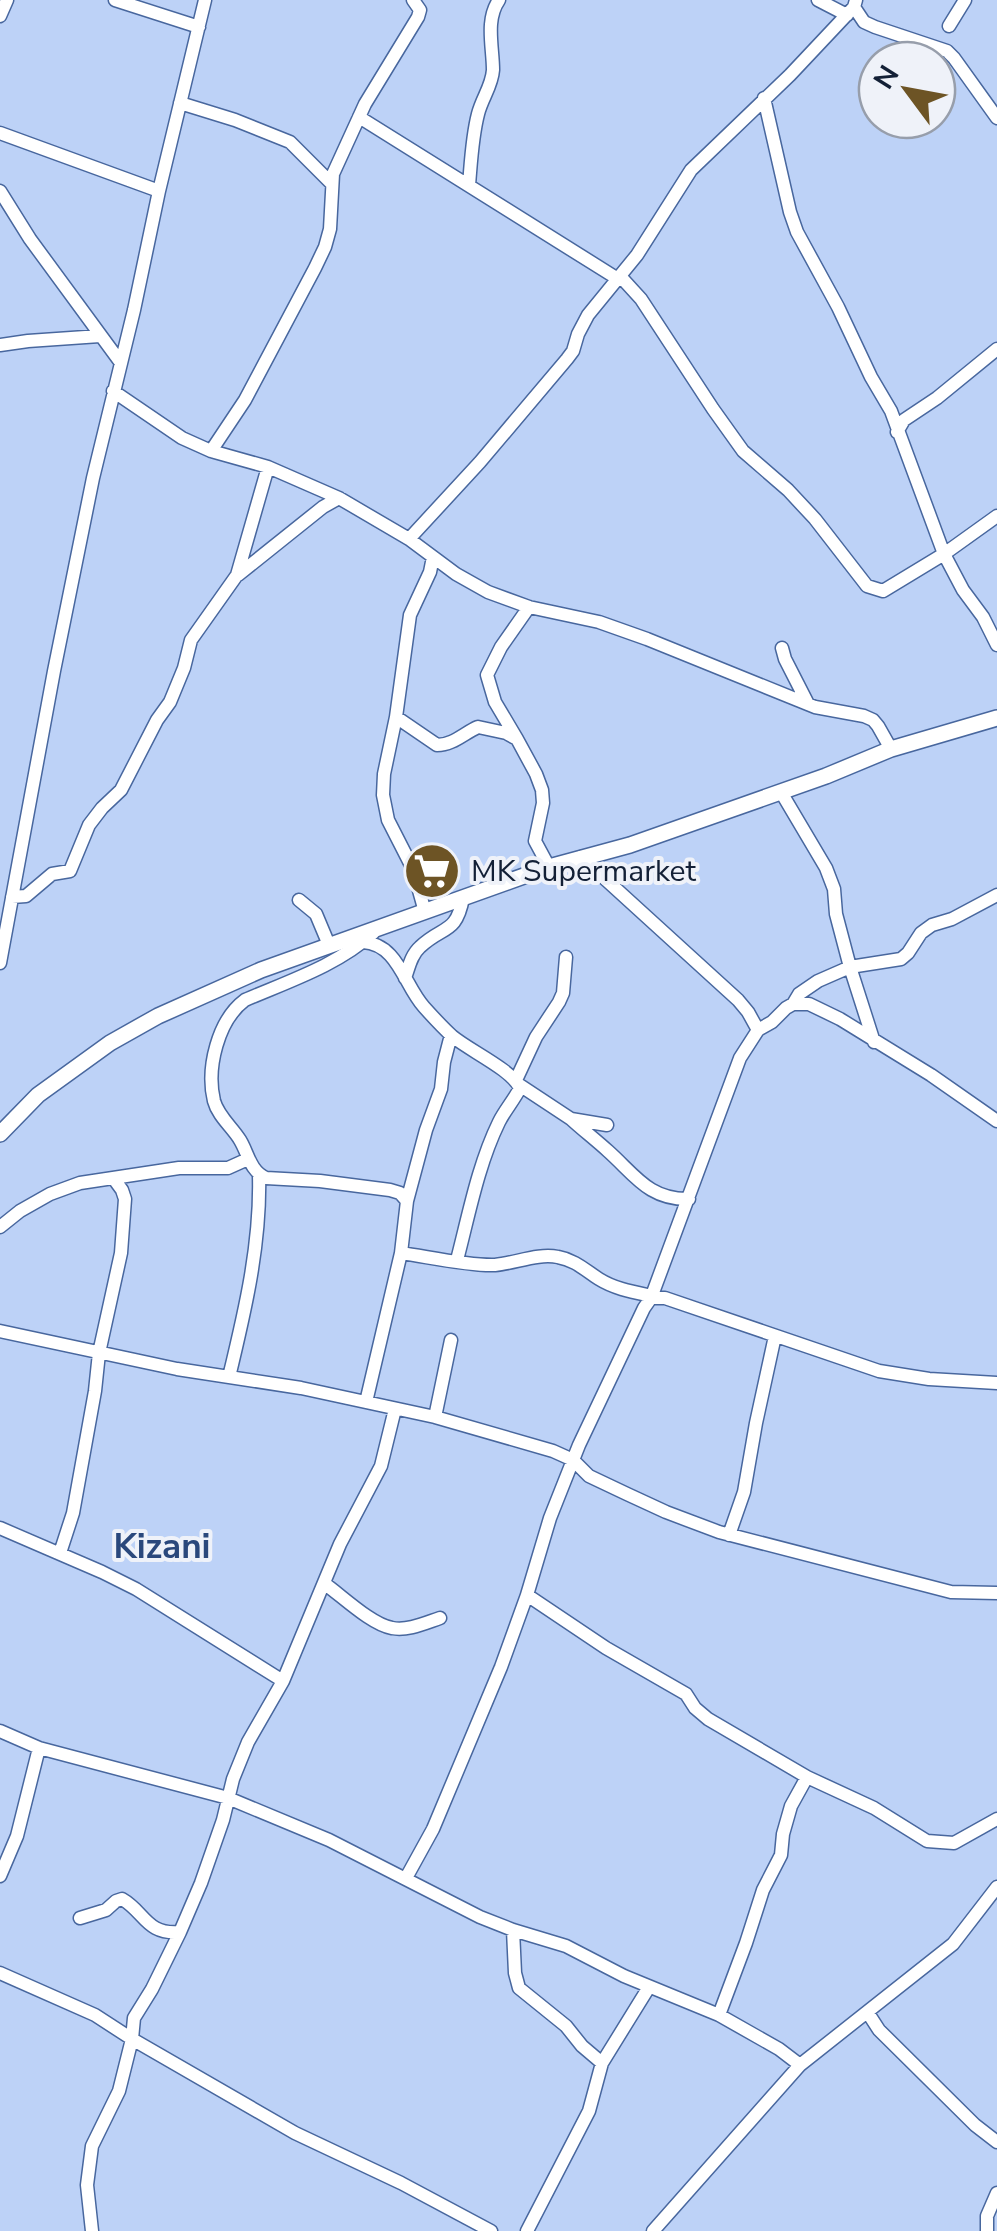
<svg xmlns="http://www.w3.org/2000/svg" width="997" height="2231" font-family="'Nunito Sans',sans-serif">
	<style>
		.lines { fill: none; stroke-linecap: round; stroke-linejoin: round }
		.minor-casing { stroke: #48679e; stroke-width: 15 }
		.major-casing { stroke: #48679e; stroke-width: 18 }
		.minor { stroke: #fff; stroke-width: 12 }
		.major { stroke: #fff; stroke-width: 15 }
		.labels { text-anchor: middle; dominant-baseline: central; stroke-width: 8; stroke-linejoin: round; paint-order: stroke }
		.poi-label { font-size: 30px; fill: #132036; stroke: #eff2f9; text-anchor: start }
		.quarter-label { font-size: 35px; font-weight: bold; fill: #2a487c; stroke: #eff2f9 }
	</style>
	<rect width="100%" height="100%" fill="#bdd2f7"/>
	<g class="lines">
		<!-- minor casing -->
		<g class="minor-casing">
			<path id="minor" d="M115,0L199,27
				M818,0L847,15
				M856,0L854,7L864,22L875,27L947,51L954,58L997,118
				M0,16L7,0
				M949,26L965,0
				M764,98L790,212L797,232L838,307L871,377L891,411L944,554L963,590L983,617L997,645
				M180,103L235,120L290,142L331,183
				M359,117L618,279
				M0,133L159,191
				M469,185C471,162 472,137 478,114C482,98 492,86 493,70C493,47 485,20 499,0
				M0,191L30,239L121,363
				M620,276L641,299L713,409L743,451L788,490L815,519L867,586L883,591L944,554L997,516
				M0,345L28,341L100,336
				M113,391L182,438L211,451L268,467L339,498L409,539L456,574L488,592L529,607L599,622L647,639L815,707L864,716L873,720L878,726L891,749
				M897,432L904,420L937,398L997,349
				M211,451L245,400L315,268L325,247L330,229L333,174L365,104L418,17L420,10L413,0
				M409,539L480,462L567,359L573,351L578,334L588,315L637,255L691,170L790,75L854,7
				M238,575L323,507L339,498
				M782,648L785,659L808,704
				M396,717L437,745C453,745 464,733 478,727L506,733L517,739L536,774L542,790L543,803L535,841L549,867
				M517,739L495,702L487,675L501,647L529,607
				M781,792L826,868L834,889L836,914L850,967L874,1042
				M581,857L738,1000L748,1012L758,1030
				M12,897L26,896L52,874L70,871L89,825L102,808L121,790L157,720L170,702L184,668L191,640L237,575L268,467
				M299,900L316,914L329,945
				M425,912L413,869L388,820L383,795L384,774L396,717L410,615L430,572L433,557
				M373,933C338,965 289,981 245,1000C218,1020 206,1068 214,1101C218,1116 232,1127 240,1140C248,1153 250,1171 266,1178L320,1181L390,1190L400,1193L407,1201
				M363,942C398,944 404,985 424,1007C433,1017 442,1027 452,1036C470,1051 511,1069 520,1088C514,1100 505,1110 499,1122C478,1165 469,1214 457,1260
				M0,963L54,671L93,478L134,310L159,191L205,0
				M405,978C409,967 411,955 420,947C443,925 456,935 463,898
				M793,1004L799,994L818,981L850,967L901,959L908,953L921,933L932,925L952,919L997,895
				M516,1080L536,1037L559,1002L563,993L566,957
				M518,1084L571,1119L607,1125
				M571,1119C583,1130 596,1140 608,1151C635,1175 649,1200 689,1199
				M0,1227L20,1211L50,1194L80,1183L179,1168H228L248,1159
				M401,1253C429,1257 468,1266 495,1265C516,1263 538,1253 558,1257C575,1260 585,1270 599,1279C615,1289 633,1292 652,1296
				M651,1298L740,1058L758,1030L772,1022L786,1008L793,1004H809L840,1019L931,1075L997,1121
				M0,1331L177,1369L301,1388L435,1417L553,1451L573,1460L589,1476L627,1494L666,1512L719,1532L951,1592L997,1593
				M229,1377C245,1311 261,1243 259,1175
				M366,1402L401,1253L407,1201L426,1130L441,1089L444,1062L451,1035
				M435,1417L451,1340
				M0,1528L102,1572L136,1589L283,1681
				M729,1535L744,1492L756,1423L775,1336
				M60,1553L73,1513L95,1391L99,1353L121,1253L125,1199L122,1190L114,1179
				M325,1584C342,1596 372,1625 392,1628C408,1631 425,1623 440,1618
				M527,1595L606,1648L686,1694L695,1708L708,1719L807,1777L874,1808L927,1841L954,1843L997,1819
				M0,1731L39,1748L228,1798L329,1840L480,1917L513,1930L566,1946L624,1976L719,2015L779,2049L800,2065
				M0,1876L17,1836L39,1748
				M406,1878L433,1829L501,1667L527,1595L550,1518L579,1445L644,1308L651,1298H665L879,1371L929,1379L997,1383
				M80,1918L106,1910L116,1901L122,1899C145,1912 146,1935 180,1932L201,1883L223,1820L233,1779L248,1742L283,1681L340,1544L381,1466L395,1409
				M513,1930L515,1973L519,1988L566,2026L582,2046L602,2063
				M180,1932L152,1989L134,2018L132,2039L295,2133L401,2183L491,2231
				M0,1973L95,2015L132,2039L119,2091L92,2146L87,2185L92,2231
				M868,2013L879,2030L975,2125L997,2142
				M719,2015L746,1943L763,1890L781,1855L783,1834L791,1806L807,1777
				M527,2231L589,2111L602,2063L649,1987
				M653,2231L800,2065L953,1944L997,1887
				M987,2231V2216L997,2193"/>
		</g>
		<!-- major casing -->
		<g class="major-casing">
			<path id="major" d="M0,1134L38,1095L110,1043L158,1016L261,970L549,867L630,845L721,813L826,776L891,749L997,718"/>
		</g>
		<!-- minor -->
		<use href="#minor" class="minor"/>
		<!-- major -->
		<use href="#major" class="major"/>
	</g>
	<!-- icons -->
	<defs>
		<g id="supermarket-disc" transform="scale(2.875)"><circle r="9.5" fill="#6d5425" stroke="#eff2f9"/><path d="M-6-5.5h2.5l.6 2H6L4.5 2H-2.5L-4.4-4H-6ZM-1.5 3.2a1.3 1.3 0 1 0 .1 0ZM3 3.2a1.3 1.3 0 1 0 .1 0Z" fill="#fff"/></g>
	</defs>
	<g fill-rule="evenodd">
		<use href="#supermarket-disc" x="432" y="871"/>
	</g>
	<g class="labels">
		<!-- poi labels -->
		<g class="poi-label">
			<text x="471" y="871">MK Supermarket</text>
		</g>
		<!-- quarter labels -->
		<g class="quarter-label">
			<text x="162" y="1546">Kizani</text>
		</g>
	</g>
	<!-- north arrow -->
	<g transform="translate(907 90) rotate(302)"><circle r="48" fill="#eff2f9" stroke="#979eab" stroke-width="2.5"/>
	<path d="M0-8L18 38L0 25L-18 38Z" fill="#6d5425"/>
	<text y="-15" font-size="28" font-weight="bold" text-anchor="middle" fill="#132036">N</text>
	</g>
</svg>
